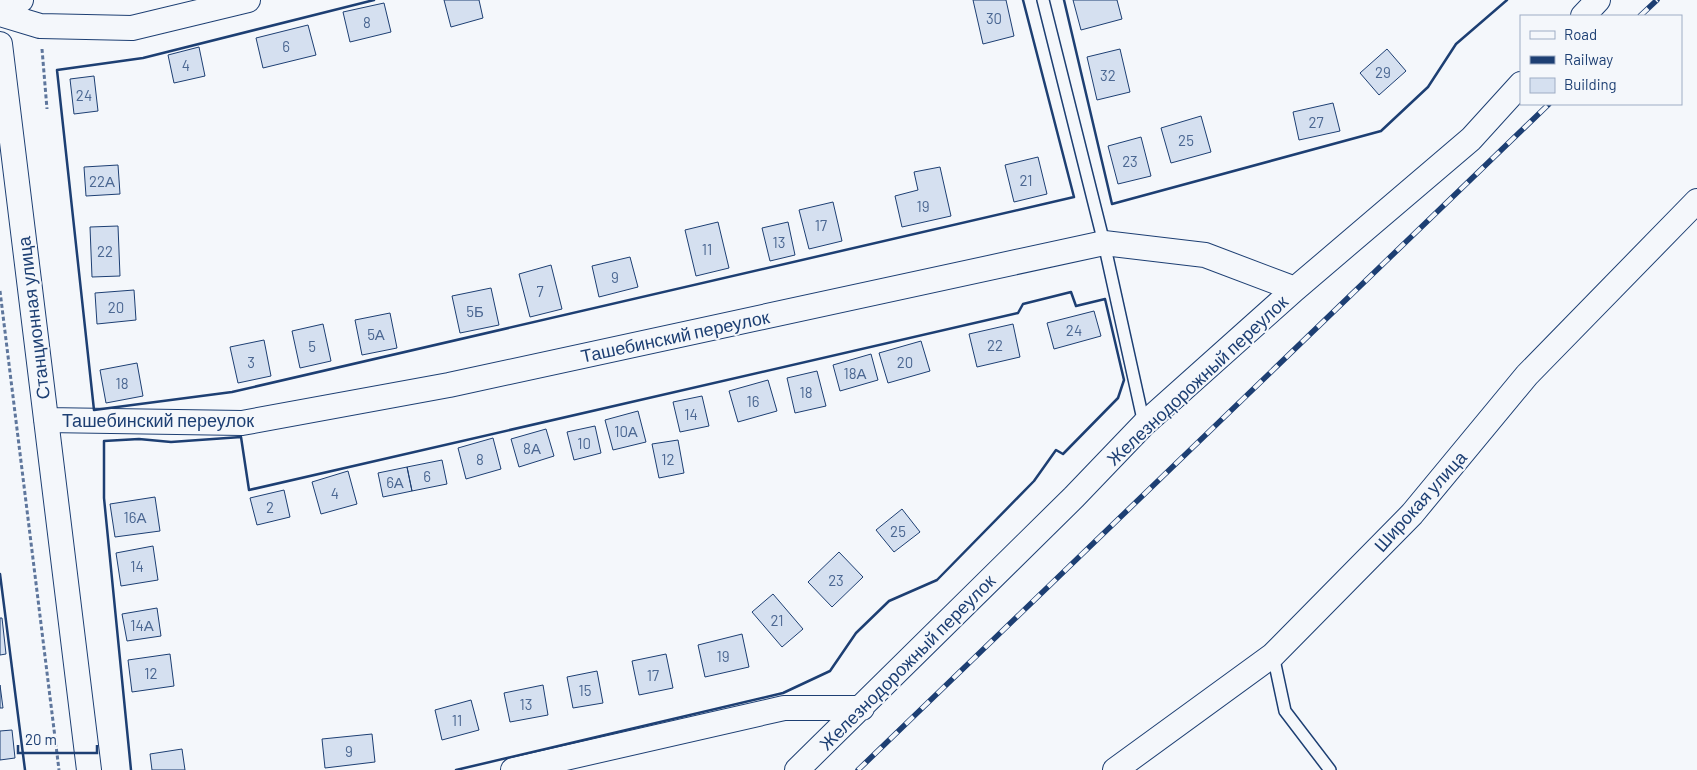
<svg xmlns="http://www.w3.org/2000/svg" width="1697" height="770" font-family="Barlow,sans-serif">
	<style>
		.building { fill: #d5e0f0; stroke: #1d3f73 }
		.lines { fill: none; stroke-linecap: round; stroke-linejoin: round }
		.lane-casing { stroke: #1d3f73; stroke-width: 14 }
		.street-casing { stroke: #1d3f73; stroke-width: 26 }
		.path { stroke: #5e769c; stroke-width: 3; stroke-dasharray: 4 2.5; stroke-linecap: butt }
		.lane { stroke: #f4f7fb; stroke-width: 11 }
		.street { stroke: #f4f7fb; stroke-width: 24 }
		.rail-casing { stroke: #1d3f73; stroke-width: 5.5 }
		.rail { stroke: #f4f7fb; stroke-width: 4; stroke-dasharray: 11; stroke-linecap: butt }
		.wall { stroke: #1d3f73; stroke-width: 2.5 }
		.labels { text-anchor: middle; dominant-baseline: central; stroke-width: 4; stroke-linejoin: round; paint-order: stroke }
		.number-label { font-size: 15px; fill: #4b6792 }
		.street-label { font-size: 18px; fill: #1d3f73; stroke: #f4f7fb }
	</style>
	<rect width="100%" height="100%" fill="#f4f7fb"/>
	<!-- building -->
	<path class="building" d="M444,0H479L483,18L451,27Z
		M973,0H1006L1014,36L983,44Z
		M1073,0H1117L1122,19L1081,30Z
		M384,3L391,32L350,42L343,12Z
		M308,25L316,55L263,68L256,38Z
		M199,47L205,76L174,83L168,55Z
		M1120,49L1130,92L1097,100L1087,57Z
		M1387,49L1406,71L1379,95L1360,73Z
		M94,76L98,111L74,114L70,79Z
		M1333,103L1340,131L1299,140L1293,112Z
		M1201,116L1211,152L1171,163L1161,128Z
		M1141,137L1151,176L1118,184L1108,146Z
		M1038,157L1047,194L1014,202L1005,165Z
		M118,165L120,194L86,196L84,167Z
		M940,167L951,216L902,227L895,196L918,190L914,172Z
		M833,202L842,241L809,249L799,210Z
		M718,222L729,268L696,276L685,230Z
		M788,222L795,255L770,261L762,228Z
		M118,226L120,276L92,277L90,227Z
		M630,257L638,287L599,297L592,266Z
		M551,265L562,309L530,317L519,274Z
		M491,288L499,325L460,333L452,296Z
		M134,290L136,320L97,324L95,293Z
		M1094,311L1101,336L1054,349L1047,323Z
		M390,313L397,348L362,355L355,320Z
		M323,324L331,361L300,368L292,331Z
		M1013,324L1020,357L977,367L969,334Z
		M264,340L271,376L238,383L230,347Z
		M921,341L930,371L888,383L879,353Z
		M871,354L878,380L840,391L833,365Z
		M137,363L143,396L106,403L100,370Z
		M817,371L826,406L795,413L787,378Z
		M768,380L777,411L738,422L729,391Z
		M702,396L709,426L680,432L673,402Z
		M638,411L646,442L613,450L605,420Z
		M595,426L601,453L574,460L567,432Z
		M546,429L554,456L519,467L511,439Z
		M493,438L501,469L466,479L458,448Z
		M678,440L684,473L659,478L652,444Z
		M442,460L447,484L412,491L407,467Z
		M407,467L412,491L383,497L378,473Z
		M348,471L357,504L321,514L312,482Z
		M284,490L290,517L257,525L250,498Z
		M155,497L160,531L115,537L110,504Z
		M902,509L920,532L894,552L876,530Z
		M153,546L158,580L121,586L116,553Z
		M839,552L863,577L832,607L808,582Z
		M773,594L803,629L782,647L752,612Z
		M157,608L161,636L127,641L122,614Z
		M0,618H2L6,654L0,655Z
		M742,634L749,667L705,677L698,645Z
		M170,654L174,686L132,692L128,660Z
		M666,654L673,688L639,695L632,661Z
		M597,671L603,703L573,708L567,677Z
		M0,685L3,708H0Z
		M543,685L548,715L510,722L504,693Z
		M471,700L479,730L442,740L435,710Z
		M12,730L15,758L0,760V731Z
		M372,734L375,762L325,768L322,739Z
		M182,749L185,770H152L150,754Z"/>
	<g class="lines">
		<!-- lane casing -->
		<g class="lane-casing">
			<path id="lane" d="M1043,0L1104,243L1144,424
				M1273,655L1285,711L1330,770"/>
		</g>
		<!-- street casing -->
		<g class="street-casing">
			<path id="street" d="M0,11L21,0
				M0,14L40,26L132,28L248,0
				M1583,16L1598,0
				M0,44L89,770
				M46,420L242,423L449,385L1104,243L1205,255L1295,289
				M513,770L784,708H862
				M797,770L1074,497L1144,424L1295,289L1471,139L1521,84
				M1115,770L1273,655L1412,514L1527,375L1697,201"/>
		</g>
		<!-- path -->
		<path class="path" d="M42,49L47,109
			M0,291L59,770"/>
		<!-- lane -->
		<use href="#lane" class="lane"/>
		<!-- street -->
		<use href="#street" class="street"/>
		<!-- rail casing -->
		<g class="rail-casing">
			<path id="rail" d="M1640,16L1657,0
				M858,770L1549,104"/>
		</g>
		<!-- rail -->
		<use href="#rail" class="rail"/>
		<!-- wall -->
		<path class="wall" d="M374,0L143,58L57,70L94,410L232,392L1074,197L1023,0
			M1064,0L1112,204L1381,131L1428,87L1456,44L1507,0
			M0,574L25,770
			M131,770L104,498V441L139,439L171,442L241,437L249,490L1018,313L1023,304L1071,292L1076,306L1105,299L1124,380L1118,398L1063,454L1056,450L1034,481L937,580L889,601L856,633L830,671L783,693L456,770"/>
	</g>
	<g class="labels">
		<!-- number labels -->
		<g class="number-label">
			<text x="994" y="18">30</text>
			<text x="367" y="22">8</text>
			<text x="286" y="46">6</text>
			<text x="186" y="65">4</text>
			<text x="1383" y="72">29</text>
			<text x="1108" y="75">32</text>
			<text x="84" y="95">24</text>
			<text x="1316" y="122">27</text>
			<text x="1186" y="140">25</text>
			<text x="1130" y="161">23</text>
			<text x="1026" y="180">21</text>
			<text x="102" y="181">22А</text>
			<text x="923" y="206">19</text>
			<text x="821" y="225">17</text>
			<text x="779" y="242">13</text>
			<text x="707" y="249">11</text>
			<text x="105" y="251">22</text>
			<text x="615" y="277">9</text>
			<text x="540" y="291">7</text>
			<text x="116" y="307">20</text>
			<text x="475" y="311">5Б</text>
			<text x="1074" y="330">24</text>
			<text x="376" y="334">5А</text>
			<text x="995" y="345">22</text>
			<text x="312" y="346">5</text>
			<text x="251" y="362">3</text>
			<text x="905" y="362">20</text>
			<text x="855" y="373">18А</text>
			<text x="122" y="383">18</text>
			<text x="806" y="392">18</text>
			<text x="753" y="401">16</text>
			<text x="691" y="414">14</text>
			<text x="626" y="431">10А</text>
			<text x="584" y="443">10</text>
			<text x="532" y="448">8А</text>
			<text x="480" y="459">8</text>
			<text x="668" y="459">12</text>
			<text x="427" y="476">6</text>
			<text x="395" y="482">6А</text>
			<text x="335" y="493">4</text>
			<text x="270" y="507">2</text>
			<text x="135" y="517">16А</text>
			<text x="898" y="531">25</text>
			<text x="137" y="566">14</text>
			<text x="836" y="580">23</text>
			<text x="777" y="620">21</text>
			<text x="142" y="625">14А</text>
			<text x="723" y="656">19</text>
			<text x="151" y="673">12</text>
			<text x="653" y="675">17</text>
			<text x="585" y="690">15</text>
			<text x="526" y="704">13</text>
			<text x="457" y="720">11</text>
			<text x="349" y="751">9</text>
		</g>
		<!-- street labels -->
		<g class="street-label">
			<text transform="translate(33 318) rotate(-97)">Станционная улица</text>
			<text transform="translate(675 336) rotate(-12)">Ташебинский переулок</text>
			<text transform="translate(1197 380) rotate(-43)">Железнодорожный переулок</text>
			<text x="158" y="420">Ташебинский переулок</text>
			<text transform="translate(1420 501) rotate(-48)">Широкая улица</text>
			<text transform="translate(907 662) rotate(-45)">Железнодорожный переулок</text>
		</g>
	</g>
	<!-- legend -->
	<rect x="1520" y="15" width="162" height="90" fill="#f4f7fb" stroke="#9eadc5"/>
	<rect x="1530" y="31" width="25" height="8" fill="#f4f7fb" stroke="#9eadc5"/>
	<text x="1564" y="40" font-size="15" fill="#1d3f73">Road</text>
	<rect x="1530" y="56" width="25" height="8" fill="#1d3f73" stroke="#9eadc5"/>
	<text x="1564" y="65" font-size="15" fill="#1d3f73">Railway</text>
	<rect x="1530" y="78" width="25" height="15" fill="#d5e0f0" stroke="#9eadc5"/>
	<text x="1564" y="90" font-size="15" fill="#1d3f73">Building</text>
	<!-- scale -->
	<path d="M18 745v8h79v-8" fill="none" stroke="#1d3f73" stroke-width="2.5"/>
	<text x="25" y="745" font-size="15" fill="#1d3f73" stroke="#f4f7fb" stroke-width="4" paint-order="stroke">20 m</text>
</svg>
